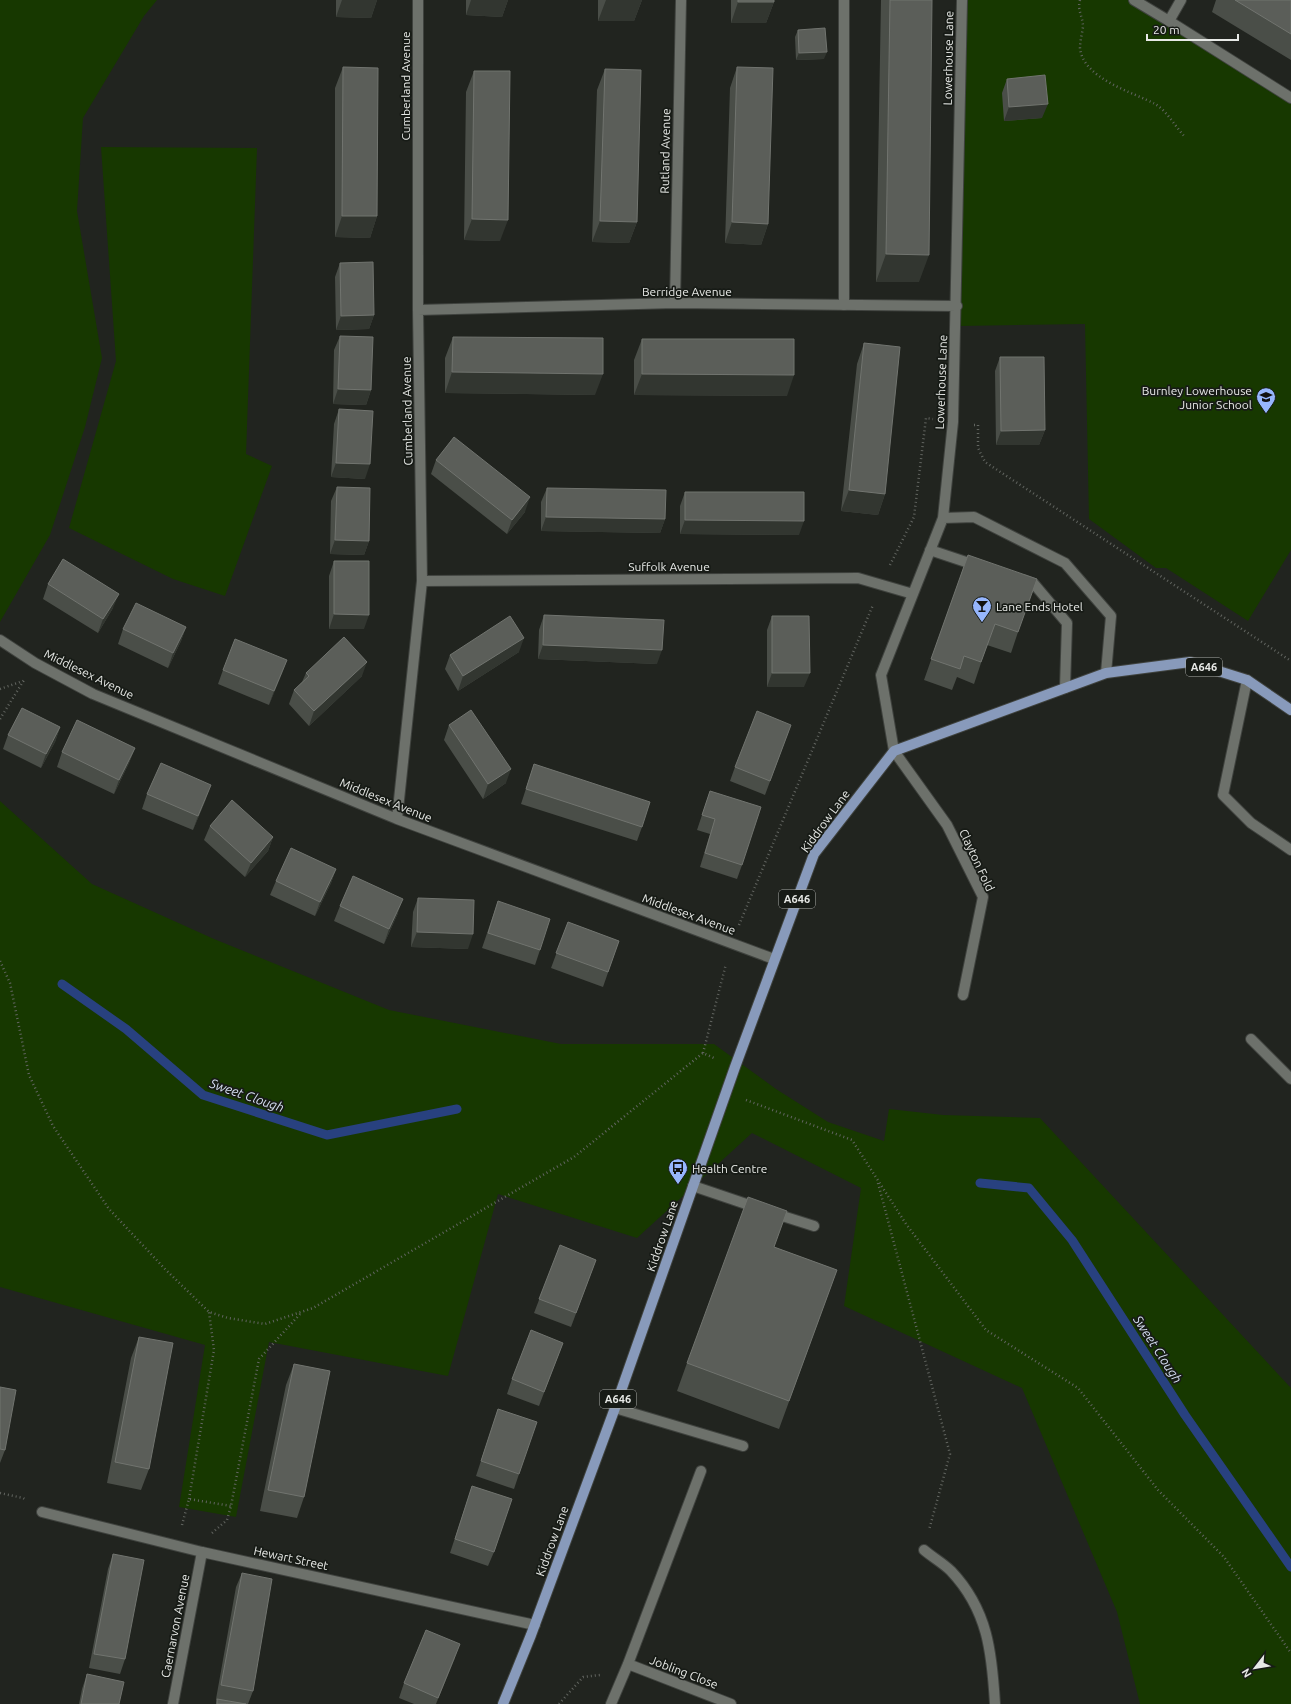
<svg xmlns="http://www.w3.org/2000/svg" width="1291" height="1704" font-family="Ubuntu,sans-serif">
	<style>
		.green { fill: #173800 }
		.lines { fill: none; stroke-linecap: round; stroke-linejoin: round }
		.stream { stroke: #28417f; stroke-width: 9 }
		.service-casing { stroke: #3f423e; stroke-width: 12 }
		.minor-casing { stroke: #3f423e; stroke-width: 12 }
		.primary-casing { stroke: #3f423e; stroke-width: 12 }
		.path { stroke: #626560; stroke-width: 2.5; stroke-dasharray: 1 3; stroke-linecap: butt }
		.service { stroke: #6d716b; stroke-width: 10 }
		.minor { stroke: #6d716b; stroke-width: 10 }
		.primary { stroke: #889abb; stroke-width: 10 }
		.wall { fill: #4a4e48 }
		.shaded-wall { fill: #323630 }
		.building { fill: #5b5e59; stroke: #71746f }
		.labels { text-anchor: middle; dominant-baseline: central; stroke-width: 3.5; stroke-linejoin: round; paint-order: stroke }
		.shield { fill: #171b16; stroke: #a9aba8; stroke-width: 1 }
		.shield-label { font-size: 11px; font-weight: bold; fill: #e7e9e6 }
		.street-label { font-size: 12px; fill: #e7e9e6; stroke: #171b16 }
		.poi-label { font-size: 12px; fill: #e7e9e6; stroke: #171b16; text-anchor: start }
		.water-label { font-size: 13px; font-style: italic; fill: #d5def1; stroke: #171b16 }
	</style>
	<rect width="100%" height="100%" fill="#21241f"/>
	<!-- green -->
	<path class="green" d="M0,0H157L144,16L83,118L77,211L102,358L85,427L50,535L0,622Z
		M965,0H1132L1291,98V550L1248,621L1166,568H1156L1089,519L1085,324L960,326Z
		M101,147L257,148L246,454L272,466L225,596L173,579L69,528L116,361Z
		M0,801L92,884L214,939L389,1010L561,1044H714L776,1089L828,1122L884,1141L889,1109L943,1115L1040,1118L1291,1388V1704H1140L1117,1612L1022,1388L844,1306L861,1188L752,1133L637,1238L498,1194L448,1376L269,1342L236,1517L179,1507L205,1345L0,1287Z"/>
	<g class="lines">
		<!-- stream -->
		<path class="stream" d="M62,984L126,1029L203,1095L327,1135L457,1109
			M980,1183L1029,1188L1072,1240L1185,1415L1291,1567"/>
		<!-- service casing -->
		<g class="service-casing">
			<path id="service" d="M844,0V305
				M1181,0L1169,21L1291,98
				M1247,680L1223,795L1251,823L1291,850
				M693,1186L758,1208
				M773,1213L814,1226
				M615,1408L743,1446"/>
		</g>
		<!-- minor casing -->
		<g class="minor-casing">
			<path id="minor" d="M962,0L953,422L943,518L881,675L894,751L947,825L983,897L963,995
				M1134,0L1169,21
				M675,303L681,0
				M418,310L675,303L957,306
				M943,518L974,517L1065,563L1111,616L1106,673
				M930,550L978,566
				M1023,580L1034,584L1067,623L1065,688
				M422,581L858,578L913,594
				M0,640L35,663L93,694L397,819L774,959
				M397,819L422,581L418,310V0
				M1251,1039L1291,1079
				M42,1512L202,1552L535,1625
				M924,1550C932,1557 943,1563 951,1571C988,1610 992,1653 995,1704
				M628,1664L731,1704
				M173,1704L202,1552
				M611,1704L628,1664L701,1471"/>
		</g>
		<!-- primary casing -->
		<g class="primary-casing">
			<path id="primary" d="M503,1704L531,1635L615,1408L735,1067L814,854L894,751L1106,673L1190,662L1247,680L1291,710"/>
		</g>
		<!-- path -->
		<path class="path" d="M1080,0C1077,10 1083,17 1083,27C1082,34 1080,41 1080,48C1083,79 1133,92 1155,104C1167,111 1175,126 1184,136
			M974,425H978V448L985,462L1291,661
			M890,565L914,517L926,418L933,419
			M0,689L23,681
			M0,719L24,680
			M739,925L873,605
			M0,961L10,983L29,1075L53,1126L109,1209L165,1269L209,1312L228,1318L265,1324L313,1308L574,1157L703,1053L716,1059
			M703,1053L726,964
			M746,1100L852,1140L906,1224L986,1330L1078,1388L1158,1490L1224,1557L1291,1653
			M878,1183L950,1454L929,1530
			M0,1493L23,1498L26,1500
			M189,1499L214,1350L209,1312
			M182,1525L189,1499L231,1506
			M212,1533L227,1520L231,1506L259,1359L302,1312
			M559,1704L583,1677L600,1675"/>
		<!-- service -->
		<use href="#service" class="service"/>
		<!-- minor -->
		<use href="#minor" class="minor"/>
		<!-- primary -->
		<use href="#primary" class="primary"/>
	</g>
	<!-- wall -->
	<path class="wall" d="M336,0H377L371,18L336,17Z
		M466,0H508L502,17L466,15Z
		M598,0H642L634,21H598Z
		M731,0H774V2L766,23H731Z
		M881,0H932L919,282H876Z
		M1216,0H1291V60L1212,12Z
		M798,30L824,59L796,60L795,37Z
		M343,67L377,216L370,238L335,237V88Z
		M737,67L768,224L761,245L725,243L730,88Z
		M605,69L637,222L629,243L592,242L597,90Z
		M474,71L500,241L464,240L466,92Z
		M1007,79L1042,118L1004,121L1002,93Z
		M340,263L374,315L369,329L336,330L335,277Z
		M340,336L371,390L366,405L333,404L334,350Z
		M453,337L595,395L445,393V358Z
		M642,339L787,396L634,395V360Z
		M864,343L885,494L878,515L841,511L857,364Z
		M1000,357L1045,430L1039,445H996L995,371Z
		M339,409L365,479L331,477L334,424Z
		M436,460L525,512L507,534L431,474Z
		M337,487L369,541L364,555L330,554L331,501Z
		M547,488L665,519L660,533L541,531V502Z
		M685,492L799,535L680,534V506Z
		M968,555L1018,632L1011,653L987,645L974,684L957,677L952,690L924,680Z
		M334,561L364,629H329V576Z
		M48,584L113,608L98,633L43,599Z
		M544,615L657,664L538,659L539,630Z
		M772,616L804,687H767V630Z
		M186,627L181,641L168,668L118,644L123,629Z
		M519,652L458,691L445,669L450,655Z
		M287,660L269,705L218,684L223,670Z
		M306,673L362,676L309,726L289,704L294,690L302,682Z
		M449,725L506,783L483,799L444,740Z
		M791,725L765,795L730,781L735,767Z
		M60,727L55,742L41,768L3,749L8,735Z
		M135,748L129,763L114,794L57,767L62,752Z
		M534,764L642,827L637,841L521,804Z
		M710,791L742,865L737,879L700,867L710,834L697,830Z
		M147,794L206,799L193,830L142,809Z
		M210,826L273,837L268,851L245,877L204,840Z
		M336,869L331,883L315,916L270,895L276,881Z
		M418,898L468,949L411,947L413,912Z
		M498,901L540,950L535,965L482,948Z
		M340,906L398,913L384,944L334,921Z
		M568,922L619,941L603,987L551,968Z
		M560,1245L596,1260L571,1327L534,1313Z
		M774,1247L837,1270L779,1429L677,1391L687,1363Z
		M139,1337L149,1469L141,1490L107,1483L131,1358Z
		M563,1343L539,1406L507,1394L512,1379Z
		M294,1364L304,1497L297,1518L260,1511L286,1385Z
		M0,1387L5,1450L0,1463Z
		M498,1409L519,1474L514,1489L476,1476Z
		M472,1486L494,1552L488,1566L450,1553Z
		M113,1554L125,1659L120,1674L89,1668L108,1569Z
		M242,1573L253,1691L248,1704H216L217,1700L216,1699L236,1587Z
		M455,1658L436,1704H414L399,1698L404,1683Z
		M87,1674L119,1704H79L82,1689Z"/>
	<!-- shaded-wall -->
	<path class="shaded-wall" d="M342,0H377L371,18L336,17Z
		M471,0H508L502,17L466,15Z
		M606,0H642L634,21H598Z
		M738,2H774L766,23H731Z
		M827,52L824,59L796,60L799,53Z
		M1048,104L1042,118L1004,121L1009,107Z
		M342,216H377L370,238L335,237Z
		M472,219L508,220L500,241L464,240Z
		M600,221L637,222L629,243L592,242Z
		M732,222L768,224L761,245L725,243Z
		M886,254L929,255L919,282H876Z
		M374,315L369,329L336,330L341,316Z
		M452,372L603,374L595,395L445,393Z
		M642,374L794,375L787,396L634,395Z
		M338,389L371,390L366,405L333,404Z
		M1045,430L1039,445H996L1001,431Z
		M336,463L370,464L365,479L331,477Z
		M849,490L885,494L878,515L841,511Z
		M530,497L525,512L507,534L512,520Z
		M546,517L665,519L660,533L541,531Z
		M685,520L804,521L799,535L680,534Z
		M335,540L369,541L364,555L330,554Z
		M119,594L113,608L98,633L103,619Z
		M334,614L369,615L364,629H329Z
		M186,627L181,641L168,668L173,653Z
		M524,638L519,652L458,691L463,676Z
		M543,645L662,650L657,664L538,659Z
		M287,660L282,674L269,705L274,691Z
		M367,662L362,676L309,726L314,711Z
		M772,673H810L804,687H767Z
		M60,727L55,742L41,768L46,754Z
		M135,748L129,763L114,794L119,780Z
		M511,769L506,783L483,799L488,784Z
		M211,785L206,799L193,830L198,816Z
		M273,837L268,851L245,877L251,863Z
		M336,869L331,883L315,916L320,902Z
		M403,899L398,913L384,944L389,929Z
		M417,932L473,934L468,949L411,947Z
		M460,1644L455,1658L436,1704L438,1698Z"/>
	<!-- building -->
	<path class="building" d="M738,0H774V2H738Z
		M890,0H932L929,255L886,254Z
		M1235,0H1291V34Z
		M825,28L827,52L799,53L798,30Z
		M343,67L378,68L377,216H342Z
		M737,67L773,68L768,224L732,222Z
		M605,69L641,70L637,222L600,221Z
		M474,71H510L508,220L472,219Z
		M1045,75L1048,104L1009,107L1007,79Z
		M373,262L374,315L341,316L340,263Z
		M340,336L373,337L371,390L338,389Z
		M453,337L603,338V374L452,372Z
		M642,339H794V375L642,374Z
		M864,343L900,347L885,494L849,490Z
		M1000,357H1044L1045,430L1001,431Z
		M339,409L373,411L370,464L336,463Z
		M454,437L530,497L512,520L436,460Z
		M337,487L370,488L369,541L335,540Z
		M547,488L666,490L665,519L546,517Z
		M685,492H804V521L685,520Z
		M968,555L1037,579L1018,632L995,624L981,662L964,656L960,669L931,659Z
		M63,559L119,594L103,619L48,584Z
		M334,561H369V615L334,614Z
		M136,603L186,627L173,653L123,629Z
		M544,615L664,620L662,650L543,645Z
		M510,616L524,638L463,676L450,655Z
		M772,616H809L810,673H772Z
		M344,637L367,662L314,711L294,690L309,676L306,673Z
		M235,639L287,660L274,691L223,670Z
		M22,708L60,727L46,754L8,735Z
		M471,710L511,769L488,784L449,725Z
		M757,711L791,725L770,781L735,767Z
		M77,720L135,748L119,780L62,752Z
		M161,763L211,785L198,816L147,794Z
		M534,764L650,802L642,827L526,789Z
		M710,791L761,807L742,865L705,853L715,819L702,815Z
		M232,800L273,837L251,863L210,826Z
		M291,848L336,869L320,902L276,881Z
		M353,876L403,899L389,929L340,906Z
		M418,898L474,900L473,934L417,932Z
		M498,901L550,919L540,950L488,933Z
		M568,922L619,941L608,972L556,953Z
		M748,1197L787,1211L774,1247L837,1270L789,1401L687,1363Z
		M560,1245L596,1260L576,1313L539,1299Z
		M531,1330L563,1343L544,1392L512,1379Z
		M139,1337L173,1343L149,1469L115,1462Z
		M294,1364L330,1371L304,1497L268,1490Z
		M0,1387L16,1390L5,1450L0,1449Z
		M498,1409L537,1422L519,1474L481,1461Z
		M472,1486L512,1499L494,1552L455,1539Z
		M113,1554L144,1560L125,1659L94,1654Z
		M242,1573L272,1579L253,1691L221,1685Z
		M426,1630L460,1644L438,1698L404,1683Z
		M87,1674L124,1682L119,1704H81Z
		M217,1699L246,1704H217Z"/>
	<!-- icons -->
	<defs>
		<g id="school-pin" transform="scale(1)"><path d="M0 17L-7.5 6A9.5 9.5 0 1 1 7.5 6Z" fill="#96b6fd" stroke="#171b16"/><path d="M0-5L7-2L0 1L-7-2ZM-4 1L0 2.5L4 1V4Q0 6-4 4Z" fill="#111"/></g>
		<g id="bar-pin" transform="scale(1)"><path d="M0 17L-7.5 6A9.5 9.5 0 1 1 7.5 6Z" fill="#96b6fd" stroke="#171b16"/><path d="M-6-5H6L.8 .8V4.5H3.5V6h-7V4.5H-.8V.8Z" fill="#111"/></g>
		<g id="bus-pin" transform="scale(1)"><path d="M0 17L-7.5 6A9.5 9.5 0 1 1 7.5 6Z" fill="#96b6fd" stroke="#171b16"/><path d="M-5-6H5V4H4V6H2V4H-2V6H-4V4H-5ZM-3.5-4V0h7V-4ZM-3.5 1.2v1.5H-2V1.2ZM2 1.2v1.5H3.5V1.2Z" fill="#111"/></g>
	</defs>
	<g fill-rule="evenodd">
		<use href="#school-pin" x="1266" y="397"/>
		<use href="#bar-pin" x="982" y="606"/>
		<use href="#bus-pin" x="678" y="1168"/>
	</g>
	<g class="labels">
		<!-- shield labels -->
		<g class="shield">
			<rect x="1186" y="658" width="36" height="18" rx="3"/>
			<rect x="779" y="890" width="36" height="18" rx="3"/>
			<rect x="600" y="1390" width="36" height="18" rx="3"/>
		</g>
		<g class="shield-label">
			<text x="1204" y="667">A646</text>
			<text x="797" y="899">A646</text>
			<text x="618" y="1399">A646</text>
		</g>
		<!-- street labels -->
		<g class="street-label">
			<text transform="translate(948 58) rotate(-89)">Lowerhouse Lane</text>
			<text transform="translate(405 86) rotate(-90)">Cumberland Avenue</text>
			<text transform="translate(665 151) rotate(-89)">Rutland Avenue</text>
			<text x="687" y="291">Berridge Avenue</text>
			<text transform="translate(941 382) rotate(-88)">Lowerhouse Lane</text>
			<text transform="translate(407 411) rotate(-91)">Cumberland Avenue</text>
			<text x="669" y="566">Suffolk Avenue</text>
			<text transform="translate(89 674) rotate(26)">Middlesex Avenue</text>
			<text transform="translate(386 800) rotate(22)">Middlesex Avenue</text>
			<text transform="translate(825 821) rotate(-54)">Kiddrow Lane</text>
			<text transform="translate(977 860) rotate(65)">Clayton Fold</text>
			<text transform="translate(689 914) rotate(20)">Middlesex Avenue</text>
			<text transform="translate(662 1236) rotate(-71)">Kiddrow Lane</text>
			<text transform="translate(552 1541) rotate(-70)">Kiddrow Lane</text>
			<text transform="translate(291 1558) rotate(12)">Hewart Street</text>
			<text transform="translate(175 1626) rotate(-79)">Caernarvon Avenue</text>
			<text transform="translate(684 1672) rotate(21)">Jobling Close</text>
		</g>
		<!-- poi labels -->
		<g class="poi-label">
			<text x="1252" y="390" text-anchor="end">Burnley Lowerhouse<tspan x="1252" dy="14">Junior School</tspan></text>
			<text x="996" y="606">Lane Ends Hotel</text>
			<text x="692" y="1168">Health Centre</text>
		</g>
		<!-- water labels -->
		<g class="water-label">
			<text transform="translate(247 1095) rotate(19)">Sweet Clough</text>
			<text transform="translate(1158 1349) rotate(57)">Sweet Clough</text>
		</g>
	</g>
	<!-- north arrow -->
	<g transform="translate(1255 1668) rotate(239)" stroke="#171b16" stroke-width="3" paint-order="stroke">
	<path d="M0-3L7 15L0 10L-7 15Z" fill="#e7e9e6"/>
	<text y="-6" font-size="11" font-weight="bold" text-anchor="middle" fill="#e7e9e6">N</text>
	</g>
	<!-- scale -->
	<path d="M1147 34v6h91v-6" fill="none" stroke="#e7e9e6" stroke-width="2"/>
	<text x="1153" y="34" font-size="12" fill="#e7e9e6" stroke="#171b16" stroke-width="3" paint-order="stroke">20 m</text>
</svg>
